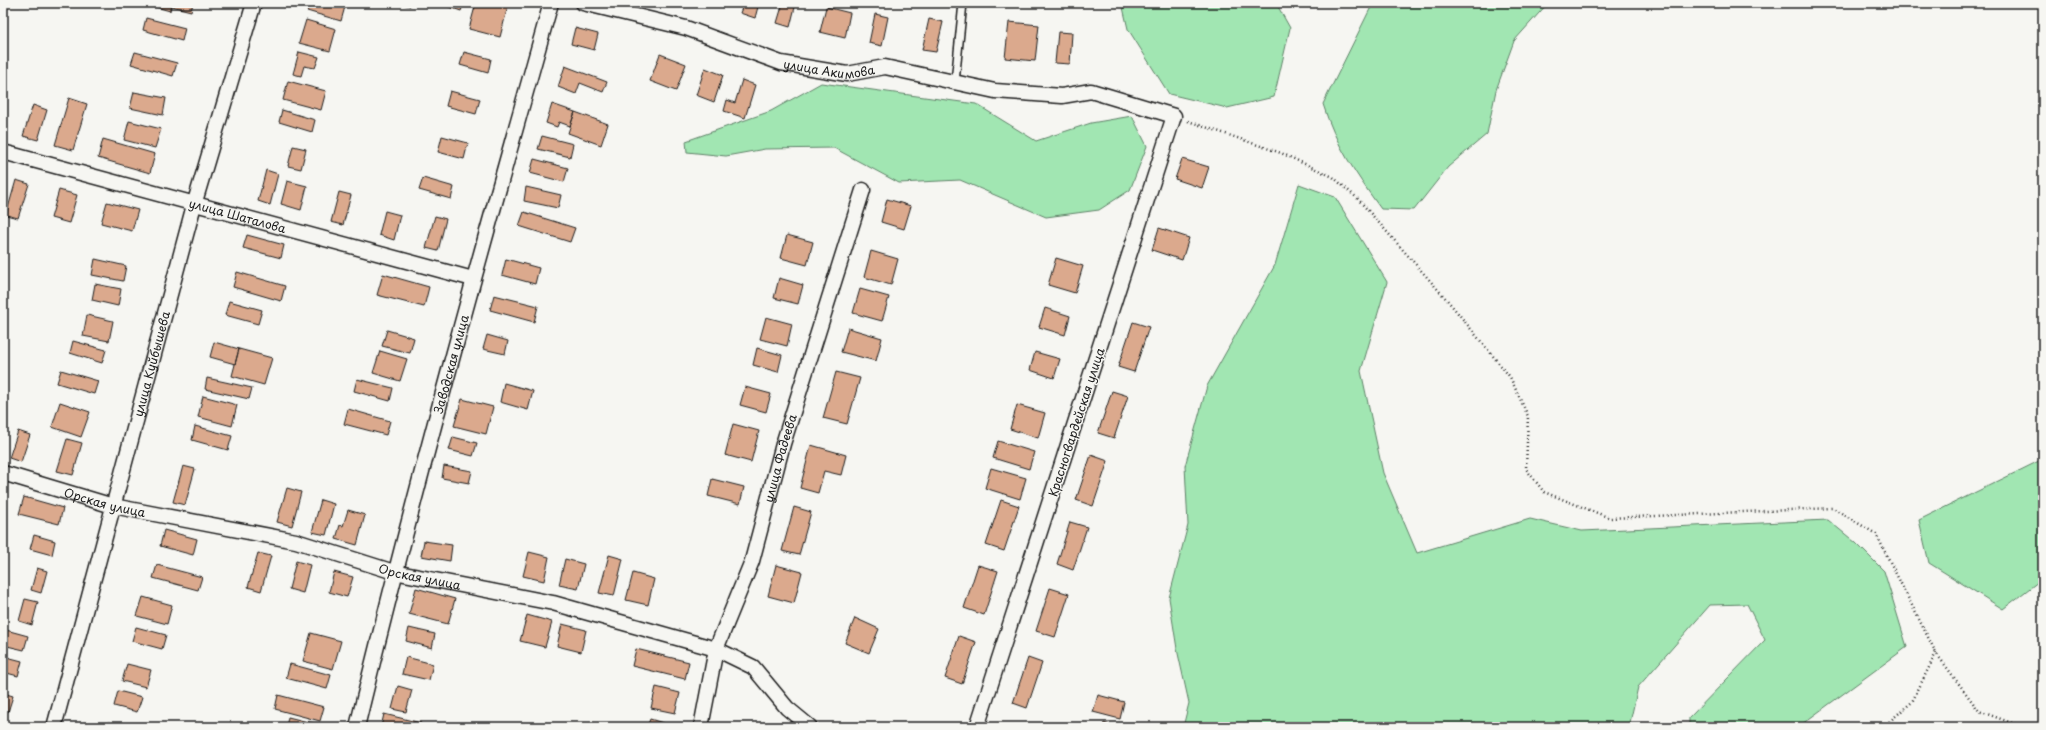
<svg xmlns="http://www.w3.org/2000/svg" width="2046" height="730" font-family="'Playpen Sans',sans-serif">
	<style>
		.green { fill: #a1e6b2; stroke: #5e8167 }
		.building { fill: #dba98d; stroke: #1c1c1c }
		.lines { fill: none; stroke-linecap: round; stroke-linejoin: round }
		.service-casing { stroke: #1c1c1c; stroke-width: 10 }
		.minor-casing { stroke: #1c1c1c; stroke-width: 17 }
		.path { stroke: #1c1c1c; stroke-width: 2.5; stroke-dasharray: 1 3; stroke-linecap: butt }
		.service { stroke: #f6f6f2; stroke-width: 7 }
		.minor { stroke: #f6f6f2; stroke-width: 14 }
		.labels { text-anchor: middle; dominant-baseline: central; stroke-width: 3; stroke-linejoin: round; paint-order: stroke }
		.street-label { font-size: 12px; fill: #1c1c1c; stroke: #f6f6f2 }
	</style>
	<rect width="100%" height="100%" fill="#f6f6f2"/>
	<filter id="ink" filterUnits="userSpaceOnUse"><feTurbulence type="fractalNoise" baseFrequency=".025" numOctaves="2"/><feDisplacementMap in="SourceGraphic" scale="8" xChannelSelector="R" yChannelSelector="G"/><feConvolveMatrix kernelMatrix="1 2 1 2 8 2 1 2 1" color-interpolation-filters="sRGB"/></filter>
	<g filter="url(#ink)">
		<!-- green -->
		<path class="green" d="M1122,3H1276L1290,28L1274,97L1227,108L1169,94L1128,29Z
			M1373,3H1548L1514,41L1496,90L1487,134L1448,167L1414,210L1381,209C1357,176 1335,144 1323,104Z
			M821,83L976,104L1036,141L1091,123L1132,116L1147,146L1130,190L1099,210L1046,217L960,180L899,183L834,148L765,149L726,156L687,152L686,141L771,111Z
			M1299,184L1335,197L1387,282L1361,371L1383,473L1417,553L1530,519L1582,531L1828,520L1856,543L1884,571L1907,647L1798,727H1689V718L1765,640L1747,604L1710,605L1638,687L1629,727H1183L1189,703L1177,649L1169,598L1188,525L1185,466L1207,386L1275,265Z
			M2043,459V578L2003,609L1929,563L1919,520Z"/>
		<!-- building -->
		<path class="building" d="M142,3H193L191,11L171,6L170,11Z
			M309,3H346L341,21L307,11Z
			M398,3H411L410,6Z
			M438,3H464L461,11Z
			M476,3H497L508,6L500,37L469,29Z
			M744,3H759L755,18L740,13Z
			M783,3H796L790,27L777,23Z
			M3,6L6,7L3,19Z
			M826,7L850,13L845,38L820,32Z
			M875,14L888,17L882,46L869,43Z
			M146,18L185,28L182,41L143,30Z
			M929,19L943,22L936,52L922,50Z
			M306,20L336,29L330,51L299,43Z
			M1009,22L1039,25L1035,61L1005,58Z
			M575,28L598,34L594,50L571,44Z
			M1058,32L1072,33L1070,64L1055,63Z
			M135,52L177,63L173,76L131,64Z
			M299,52L319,57L315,68L304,66L301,76L293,74Z
			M464,52L491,59L488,73L460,65Z
			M660,54L686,64L676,91L650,81Z
			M565,66L607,82L603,92L580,83L576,94L558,87Z
			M705,68L723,75L714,102L696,95Z
			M742,80L755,85L745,118L724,111L727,100L735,103Z
			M288,81L326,91L321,110L283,100Z
			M450,91L480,99L476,114L446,106Z
			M134,92L166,98L163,115L130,108Z
			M69,98L87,104L73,150L55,145Z
			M552,104L575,112L570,126L559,122L557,127L546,123Z
			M33,105L47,110L38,140L23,136Z
			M282,110L315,120L312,132L279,122Z
			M575,112L608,124L601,145L568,133Z
			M129,121L161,129L155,148L124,140Z
			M442,136L468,143L464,159L438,152Z
			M542,136L573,144L570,157L538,149Z
			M103,139L155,154L150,173L98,158Z
			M293,146L306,149L301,169L288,166Z
			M534,159L568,168L564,182L530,173Z
			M1182,159L1209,167L1202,188L1175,179Z
			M266,170L278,174L270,205L258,201Z
			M423,178L454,187L451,199L419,190Z
			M16,180L29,184L18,218L6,215Z
			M287,181L307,186L301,210L281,204Z
			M526,187L561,195L558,208L524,201Z
			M59,190L77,195L69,223L51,218Z
			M339,192L351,195L343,225L331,222Z
			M887,199L911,206L904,229L881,222Z
			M107,202L138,210L132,231L101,223Z
			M385,211L400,215L394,240L379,235Z
			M524,212L575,228L570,242L519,226Z
			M435,216L446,219L438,251L426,248Z
			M1159,228L1189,238L1182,260L1152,250Z
			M247,235L284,245L281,258L243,248Z
			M787,235L813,242L807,265L781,258Z
			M871,251L898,259L891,285L864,277Z
			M1056,258L1083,266L1075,293L1048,285Z
			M95,259L126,266L123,281L92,275Z
			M506,259L539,268L535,284L502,275Z
			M237,272L285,286L281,301L233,287Z
			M383,274L429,287L424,307L377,295Z
			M779,278L803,285L798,304L774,298Z
			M95,284L121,289L118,306L92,300Z
			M860,289L889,297L882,321L853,313Z
			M494,295L538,306L534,322L490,310Z
			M229,301L262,310L258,324L225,315Z
			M1045,308L1070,316L1065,335L1039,327Z
			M87,315L113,321L109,341L83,336Z
			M766,317L792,324L787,346L760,339Z
			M1133,322L1149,327L1134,372L1118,367Z
			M848,328L882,338L876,361L841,352Z
			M387,330L414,338L410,353L382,346Z
			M487,335L508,341L505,354L483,349Z
			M73,341L106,350L102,363L70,353Z
			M214,342L239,349L235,364L210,357Z
			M757,348L782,355L778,372L753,365Z
			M239,349L272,358L264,385L232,376Z
			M380,351L407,359L400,381L373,373Z
			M1035,352L1060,359L1054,378L1030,370Z
			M61,370L98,381L94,394L57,383Z
			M836,372L860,378L847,424L823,418Z
			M207,378L252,388L249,399L205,389Z
			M357,379L393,388L390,401L354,391Z
			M504,383L533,391L528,410L500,402Z
			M745,387L771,394L766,412L740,405Z
			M1112,391L1128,396L1114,438L1098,433Z
			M203,396L237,405L232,426L198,417Z
			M462,399L493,407L486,434L454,426Z
			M60,402L90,412L81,437L52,427Z
			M1017,405L1045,413L1038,438L1010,429Z
			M348,409L390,421L386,435L344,424Z
			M733,424L759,431L751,462L725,455Z
			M195,426L232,436L228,450L192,440Z
			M18,431L30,435L21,462L9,458Z
			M453,437L477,443L473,456L449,450Z
			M67,439L82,443L73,475L57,471Z
			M998,441L1034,452L1029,469L993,458Z
			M811,445L846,455L841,475L824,471L818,493L800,488Z
			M1091,455L1108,461L1093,506L1076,500Z
			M183,466L195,469L185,505L173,502Z
			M444,466L472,471L469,483L442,478Z
			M991,468L1026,478L1020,499L985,488Z
			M712,479L744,487L740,504L708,496Z
			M287,488L301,492L292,526L277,522Z
			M24,497L63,508L59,524L19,514Z
			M321,500L334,504L326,535L312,532Z
			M1001,500L1019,506L1004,551L986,545Z
			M794,507L811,512L799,555L782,551Z
			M348,510L365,515L357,545L336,539L340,525L343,526Z
			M1070,522L1087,527L1073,570L1057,564Z
			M164,530L197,539L193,555L160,546Z
			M34,535L55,541L52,555L30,549Z
			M424,541L452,545L450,561L421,556Z
			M529,552L549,557L544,581L523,576Z
			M258,553L271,556L261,591L248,587Z
			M609,555L623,559L614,596L599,593Z
			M565,559L584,564L578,589L559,585Z
			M296,561L310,565L303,593L289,589Z
			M157,565L202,577L198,590L153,578Z
			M776,565L802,572L794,603L768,596Z
			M978,565L998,571L984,615L964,608Z
			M37,568L47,571L41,593L31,590Z
			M334,572L353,577L347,597L329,592Z
			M633,573L654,579L648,605L626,600Z
			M416,588L455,599L448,624L409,614Z
			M1050,588L1069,594L1055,637L1036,631Z
			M143,597L172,605L167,624L137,616Z
			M25,599L38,602L32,625L19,621Z
			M527,615L552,622L545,647L520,641Z
			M855,618L879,629L869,653L845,643Z
			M562,624L586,630L581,652L557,646Z
			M136,627L166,635L162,649L132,641Z
			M409,628L435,634L432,648L406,641Z
			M6,630L28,636L24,650L3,645Z
			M311,633L341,641L333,669L303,661Z
			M959,636L976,642L962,684L945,678Z
			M636,649L689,662L685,679L632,666Z
			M3,656L22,661L18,676L3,672Z
			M406,657L433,664L429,680L402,674Z
			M1028,658L1042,663L1027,708L1013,703Z
			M127,664L151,670L146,687L122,681Z
			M290,664L331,675L327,689L286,678Z
			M398,686L412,690L406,712L392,709Z
			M656,687L680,693L675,713L651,708Z
			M118,691L142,697L137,712L114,706Z
			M3,693L13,696L8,712L3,711Z
			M278,695L324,707L320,721L275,709Z
			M1098,695L1124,702L1120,719L1093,712Z
			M384,714L421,723V727H381Z
			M288,717L320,725L319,727H286Z
			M650,719L673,726L672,727H647Z
			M108,722L128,727H107Z
			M1104,723L1117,727H1103Z"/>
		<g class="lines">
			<!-- service casing -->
			<g class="service-casing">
				<path id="service" d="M955,82L963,3"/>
			</g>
			<!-- minor casing -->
			<g class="minor-casing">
				<g id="minor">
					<path id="s1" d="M583,3L686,28L781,63L847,74L885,67L995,91L1062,96L1091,91L1174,116L977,727"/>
					<path id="s2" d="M3,152L473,279"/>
					<path id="s3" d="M3,473L113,506L296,541L394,572L553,603L716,649L753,667L787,708L810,727"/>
					<path id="s4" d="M54,727L194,205L254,3"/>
					<path id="s5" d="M357,727C416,484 483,244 551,3"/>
					<path id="s6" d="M701,727L716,649L752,561L783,444L863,190"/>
				</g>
			</g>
			<!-- path -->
			<path class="path" d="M1188,121L1281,153L1333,177L1358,199L1448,301L1510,377L1528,416L1526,469L1544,492L1610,518L1833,508L1876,534L1936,653L1979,711L2023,727
				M1883,727L1912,702L1936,653"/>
			<!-- service -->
			<use href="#service" class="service"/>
			<!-- minor -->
			<use href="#minor" class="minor"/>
		</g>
	</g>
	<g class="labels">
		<!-- street labels -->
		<g class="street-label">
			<text stroke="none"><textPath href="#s1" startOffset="256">улица Акимова</textPath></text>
			<text stroke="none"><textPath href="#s2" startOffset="243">улица Шаталова</textPath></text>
			<text stroke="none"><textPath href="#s4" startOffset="376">улица Куйбышева</textPath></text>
			<text stroke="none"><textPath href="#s5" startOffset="375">Заводская улица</textPath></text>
			<text transform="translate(1076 422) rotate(-72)">Красногвардейская улица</text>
			<text stroke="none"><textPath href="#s6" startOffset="281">улица Фадеева</textPath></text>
			<text stroke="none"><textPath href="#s3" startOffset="106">Орская улица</textPath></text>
			<text stroke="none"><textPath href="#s3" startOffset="430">Орская улица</textPath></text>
		</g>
	</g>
	<!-- margin -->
	<rect width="2046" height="730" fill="none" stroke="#f6f6f2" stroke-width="16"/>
	<rect x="8" y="8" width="2030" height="714" fill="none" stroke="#1c1c1c" stroke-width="1.5" filter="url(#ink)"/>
</svg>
